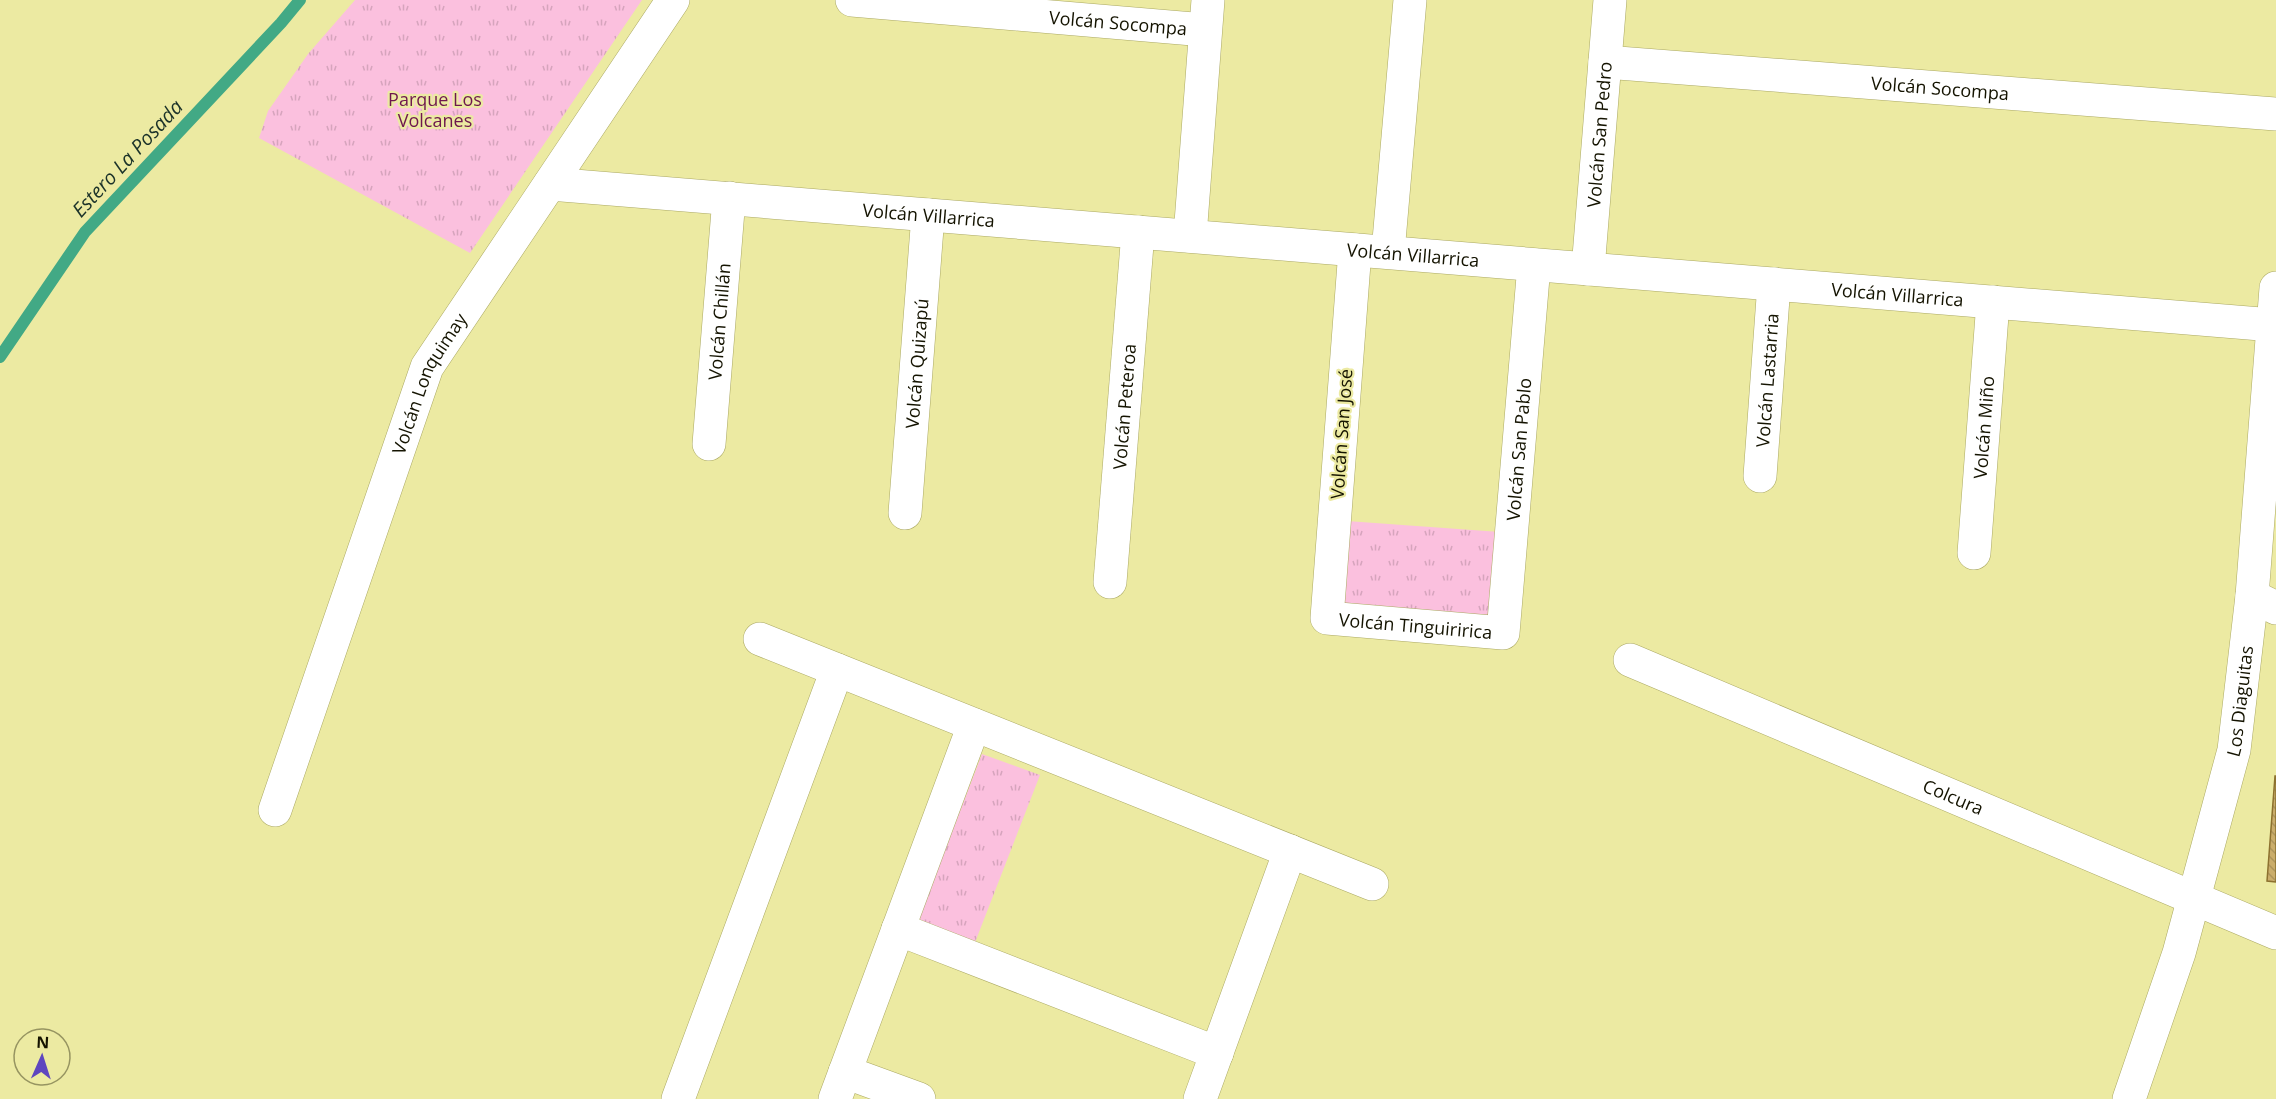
<svg xmlns="http://www.w3.org/2000/svg" width="2276" height="1099" font-family="'Open Sans',sans-serif">
	<style>
		.grass { fill: url(#grass-tufts) }
		.lines { fill: none; stroke-linecap: round; stroke-linejoin: round }
		.stream { stroke: #42a985; stroke-width: 12 }
		.building { fill: url(#building-back-hatch); stroke: #8c712f; stroke-width: 1.5 }
		.minor-casing { stroke: #aba963; stroke-width: 34 }
		.tertiary-casing { stroke: #aba963; stroke-width: 34 }
		.minor { stroke: #fff; stroke-width: 33 }
		.tertiary { stroke: #fff; stroke-width: 33 }
		.labels { text-anchor: middle; dominant-baseline: central; stroke-width: 4.5; stroke-linejoin: round; paint-order: stroke }
		.street-label { font-size: 18px; fill: #141300; stroke: #eceaa2 }
		.park-label { font-size: 18px; fill: #6e174e; stroke: #eceaa2 }
		.water-label { font-size: 20px; font-style: italic; fill: #1b3229; stroke: #eceaa2 }
	</style>
	<defs>
		<pattern id="grass-tufts" width="24" height="20" patternUnits="userSpaceOnUse" patternTransform="scale(1.5)"><rect width="24" height="20" fill="#fbc0de"/><path d="M3 7l-1-3M5 7V3M7 7l1-3M15 17l-1-3M17 17v-4M19 17l1-3" fill="none" stroke="#d6a4bd"/></pattern>
		<pattern id="building-back-hatch" width="6" height="6" patternUnits="userSpaceOnUse" patternTransform="scale(1.5)"><rect width="6" height="6" fill="#caad6b"/><path d="M-1 5l2 2M0 0l6 6M5-1l2 2" fill="none" stroke="#ad945b"/></pattern>
	</defs>
	<rect width="100%" height="100%" fill="#eceaa2"/>
	<!-- grass -->
	<path class="grass" d="M355,0H642L470,253L259,138L268,111L308,54Z
		M1347,521L1500,532L1494,620L1340,609Z
		M982,754L1040,775L974,945L917,923Z"/>
	<g class="lines">
		<!-- stream -->
		<path class="stream" d="M0,357L85,232L281,23L300,0"/>
	</g>
	<!-- building -->
	<path class="building" d="M2275,776H2276V882L2267,881Z"/>
	<g class="lines">
		<!-- minor casing -->
		<g class="minor-casing">
			<g id="minor">
				<path id="s1" d="M852,0L1205,30"/>
				<path id="s2" d="M1605,62L2276,114"/>
				<path id="s3" d="M550,184L2273,325"/>
				<path d="M1190,236L1208,0"/>
				<path id="s4" d="M1355,250L1327,618L1503,633L1534,265"/>
				<path d="M1388,252L1410,0"/>
				<path id="s5" d="M1588,269L1610,0"/>
				<path id="s6" d="M709,444L729,198"/>
				<path id="s7" d="M1760,476L1774,284"/>
				<path id="s8" d="M905,513L928,215"/>
				<path id="s9" d="M1974,553L1993,302"/>
				<path id="s10" d="M1110,582L1138,232"/>
				<path d="M2252,596L2276,608"/>
				<path d="M760,639L1372,884"/>
				<path id="s11" d="M1630,660L2276,933"/>
				<path id="s12" d="M275,810L427,367L673,0"/>
				<path d="M898,929L1217,1053"/>
				<path d="M845,1072L919,1099"/>
				<path d="M678,1099L837,670"/>
				<path d="M835,1099L974,725"/>
				<path d="M1200,1099L1290,851"/>
			</g>
		</g>
		<!-- tertiary casing -->
		<g class="tertiary-casing">
			<g id="tertiary">
				<path id="s13" d="M2129,1099L2179,953L2234,750L2252,596L2276,288"/>
			</g>
		</g>
		<!-- minor -->
		<use href="#minor" class="minor"/>
		<!-- tertiary -->
		<use href="#tertiary" class="tertiary"/>
	</g>
	<g class="labels">
		<!-- street labels -->
		<g class="street-label">
			<text stroke="none"><textPath href="#s1" startOffset="267">Volcán Socompa</textPath></text>
			<text stroke="none"><textPath href="#s2" startOffset="336">Volcán Socompa</textPath></text>
			<text stroke="none"><textPath href="#s5" startOffset="135">Volcán San Pedro</textPath></text>
			<text stroke="none"><textPath href="#s3" startOffset="380">Volcán Villarrica</textPath></text>
			<text stroke="none"><textPath href="#s3" startOffset="866">Volcán Villarrica</textPath></text>
			<text stroke="none"><textPath href="#s3" startOffset="1352">Volcán Villarrica</textPath></text>
			<text stroke="none"><textPath href="#s6" startOffset="123">Volcán Chillán</textPath></text>
			<text stroke="none"><textPath href="#s8" startOffset="150">Volcán Quizapú</textPath></text>
			<text stroke="none"><textPath href="#s7" startOffset="96">Volcán Lastarria</textPath></text>
			<text stroke="none"><textPath href="#s12" startOffset="454">Volcán Lonquimay</textPath></text>
			<text stroke="none"><textPath href="#s10" startOffset="176">Volcán Peteroa</textPath></text>
			<text stroke="none"><textPath href="#s9" startOffset="126">Volcán Miño</textPath></text>
			<text transform="translate(1341 434) rotate(-86)">Volcán San José</text>
			<text stroke="none"><textPath href="#s4" startOffset="730">Volcán San Pablo</textPath></text>
			<text stroke="none"><textPath href="#s4" startOffset="458">Volcán Tinguiririca</textPath></text>
			<text stroke="none"><textPath href="#s13" startOffset="414">Los Diaguitas</textPath></text>
			<text stroke="none"><textPath href="#s11" startOffset="351">Colcura</textPath></text>
		</g>
		<!-- park labels -->
		<g class="park-label">
			<text x="435" y="99">Parque Los<tspan x="435" dy="21">Volcanes</tspan></text>
		</g>
		<!-- water labels -->
		<g class="water-label">
			<text transform="translate(127 158) rotate(-47)">Estero La Posada</text>
		</g>
	</g>
	<!-- north arrow -->
	<g transform="translate(42 1057) rotate(3)"><circle r="28" fill="#eceaa2" stroke="#969461" stroke-width="1.5"/>
	<path d="M0-4.5L10 22L0 15L-10 22Z" fill="#5e46bf"/>
	<text y="-9" font-size="16" font-weight="bold" text-anchor="middle" fill="#141300">N</text>
	</g>
</svg>
